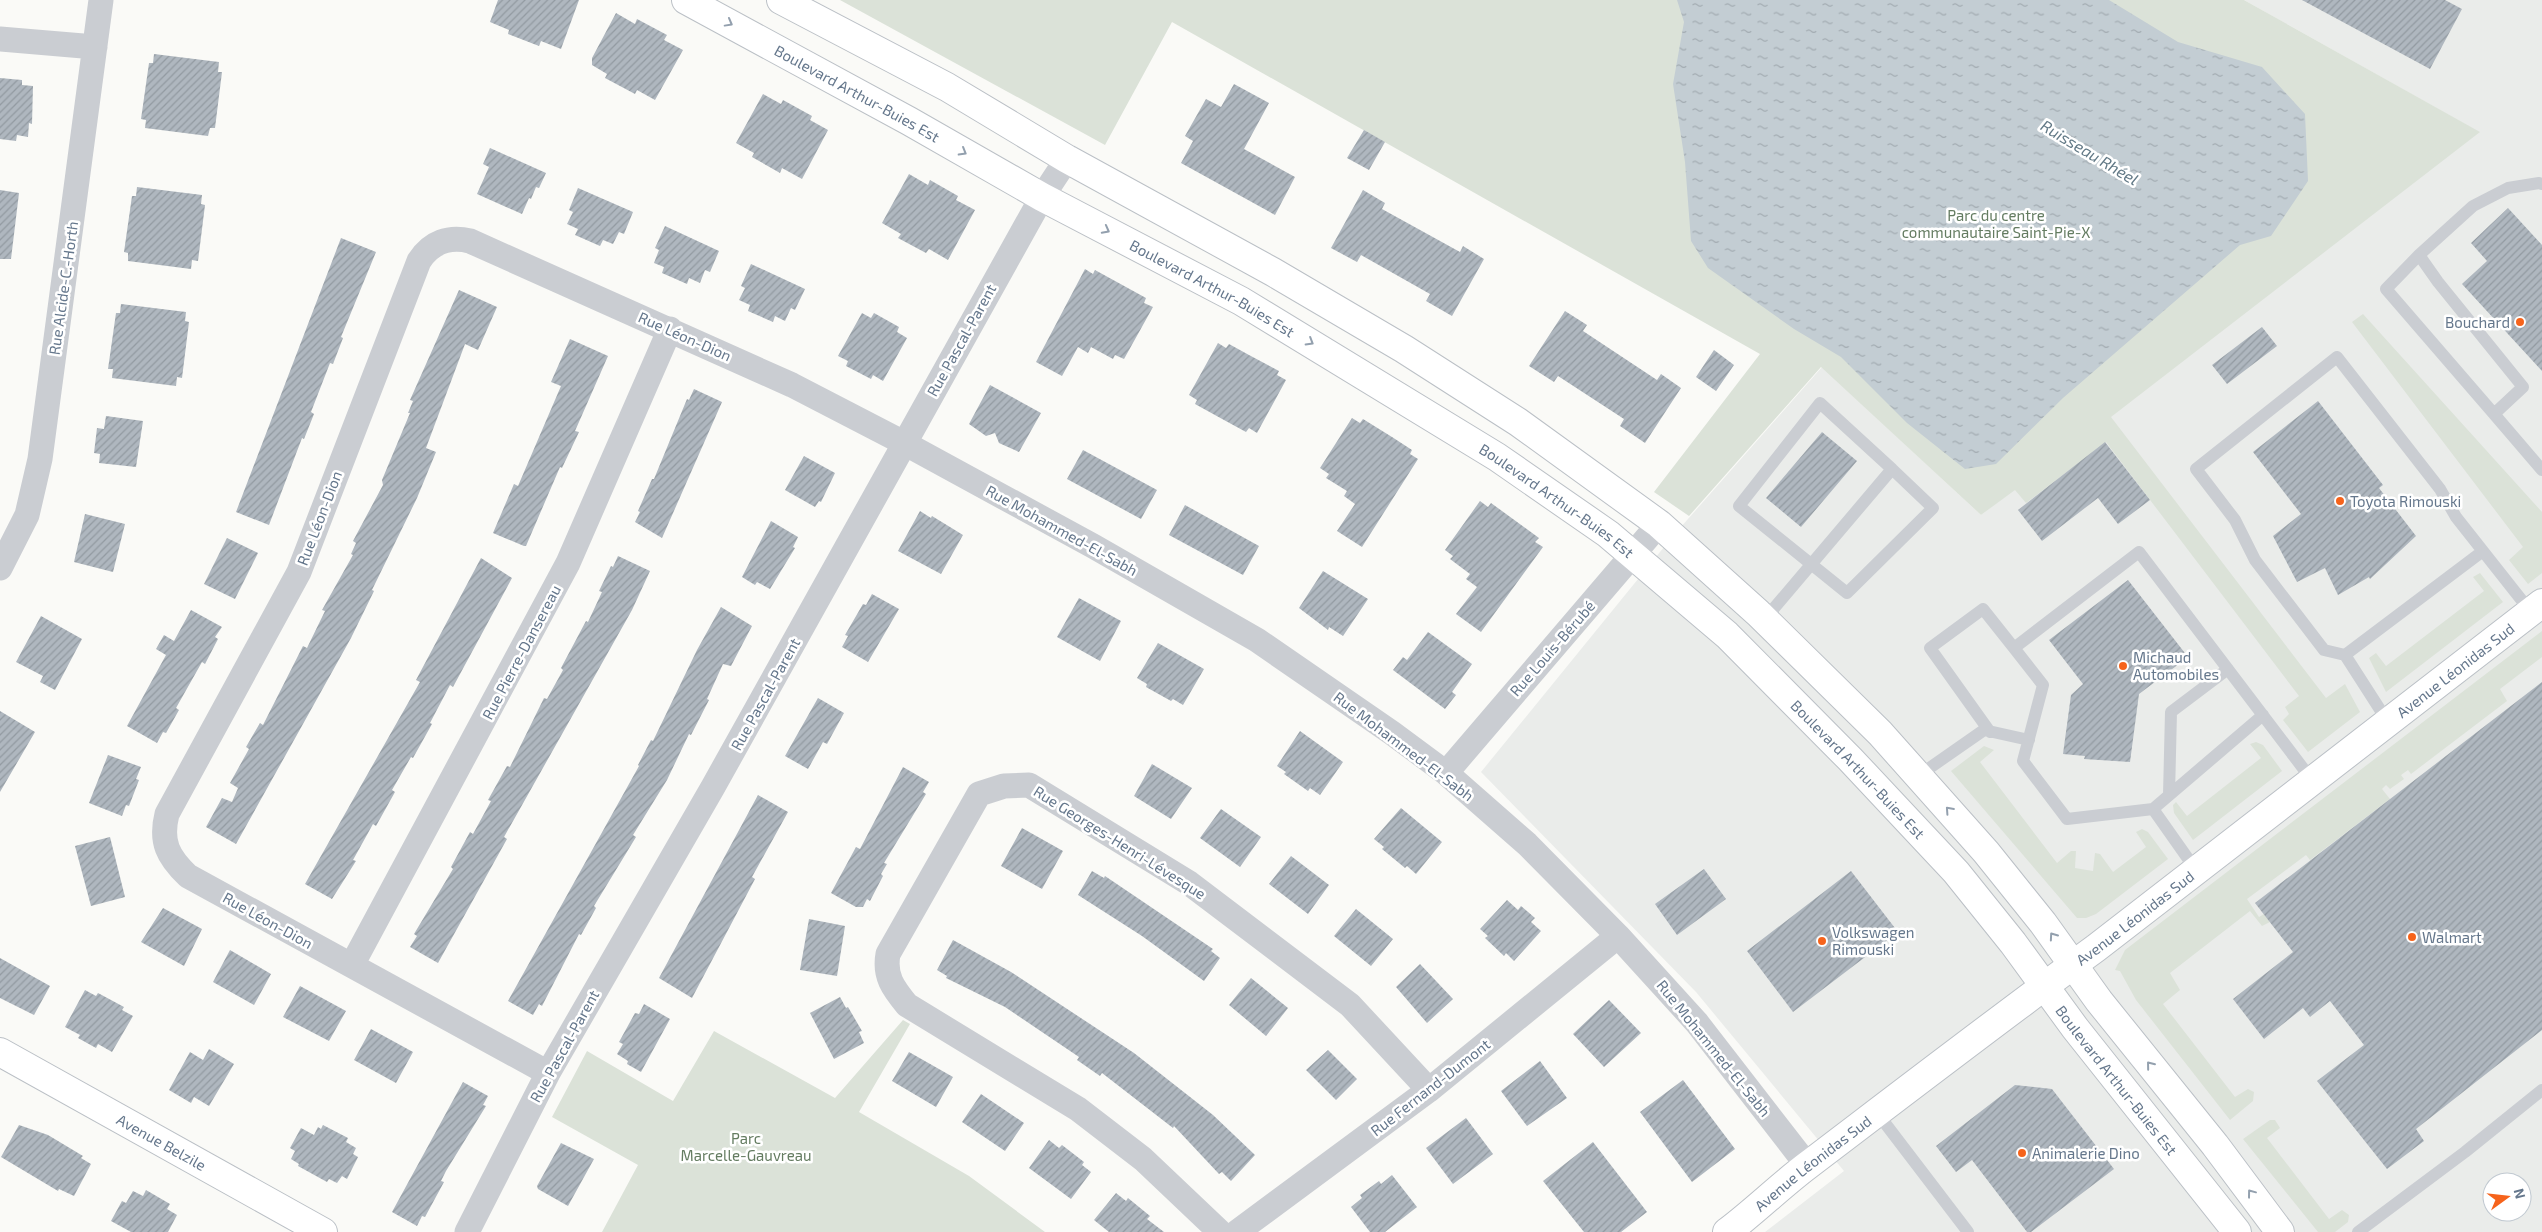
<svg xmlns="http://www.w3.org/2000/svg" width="2542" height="1232" font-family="'Exo 2',sans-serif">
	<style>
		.built { fill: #eaecea; fill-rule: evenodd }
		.green { fill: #dbe2d8 }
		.water { fill: url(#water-ripples) }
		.building { fill: url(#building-hatch) }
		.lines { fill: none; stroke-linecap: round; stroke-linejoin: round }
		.secondary-casing { stroke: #bbc0c6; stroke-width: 30 }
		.lane { stroke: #cacdd2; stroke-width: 12 }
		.street { stroke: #cacdd2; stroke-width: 25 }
		.secondary { stroke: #fff; stroke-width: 28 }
		.oneway { stroke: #93a0ae }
		.poi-dot { fill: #f6631b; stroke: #fff; stroke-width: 2 }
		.labels { text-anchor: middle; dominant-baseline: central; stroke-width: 5; stroke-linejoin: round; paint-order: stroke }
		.street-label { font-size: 15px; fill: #65778c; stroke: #fff }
		.park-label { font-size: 15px; fill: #647c61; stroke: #fff }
		.poi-label { font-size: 15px; fill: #65778c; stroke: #fff; text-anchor: start }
		.water-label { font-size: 16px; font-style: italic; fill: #627986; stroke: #fff }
	</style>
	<defs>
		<pattern id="water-ripples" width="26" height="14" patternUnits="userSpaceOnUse" patternTransform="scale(1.25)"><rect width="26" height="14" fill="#c3cdd3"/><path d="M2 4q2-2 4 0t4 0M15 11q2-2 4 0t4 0" fill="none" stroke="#a2abb1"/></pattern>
		<pattern id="building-hatch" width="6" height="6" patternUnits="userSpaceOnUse" patternTransform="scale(1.25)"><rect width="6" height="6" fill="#afb7bf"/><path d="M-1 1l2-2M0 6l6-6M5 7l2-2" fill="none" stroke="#929aa1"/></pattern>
	</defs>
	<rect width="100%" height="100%" fill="#fafaf7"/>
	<!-- built -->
	<path class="built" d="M2244,0H2542V1232H1765L1844,1171L1696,992L1481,772L1673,536L1822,367L1981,515L2479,132ZM2492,1182H2522V1212H2492Z"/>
	<!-- green -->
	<path class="green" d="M840,0H2244L2480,132L2111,417L2326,698L2345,684L2360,712L2308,752L2283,720L2289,714L2285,707L2299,696L2106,442L2026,503L2015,490L1981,515L1821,367L1689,516L1654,492L1760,354L1172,22L1105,145Z
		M2363,314L2542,512V573L2528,584L2509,560L2523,547L2352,322Z
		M2480,573L2503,602L2386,692L2369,658L2376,653L2386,666L2484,591L2473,577Z
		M2542,631V657L2500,689L2507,701L2411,774L2408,770L2401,775L2404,779L2390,789L2386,785L2382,789L2390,799L2310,860L2306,855L2247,899L2259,917L2264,914L2270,922L2262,926L2250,911L2170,973L2180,990L2163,1004L2235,1097L2248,1089L2254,1092L2253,1101L2230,1120L2136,1000L2120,971L2115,970L2125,950Z
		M2256,742L2263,745L2282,771L2193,840L2174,813L2173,805L2176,802L2187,816L2261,758L2250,744Z
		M1984,746L1994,750L1980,762L2057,863L2071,851H2076L2075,868L2093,871L2095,853L2100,854L2113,872L2146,847L2136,832L2142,829L2148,832L2168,859L2096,914L2086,918H2077L1951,771Z
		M903,1020L910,1024L859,1112L969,1176L1045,1232H602L638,1165L552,1117L587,1051L673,1101L714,1031L835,1098Z
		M2270,1120H2275L2280,1128L2267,1138L2329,1219L2342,1210L2349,1215L2348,1222L2335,1232H2318L2243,1139Z"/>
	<!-- water -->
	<path class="water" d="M1677,0H2109L2178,42L2262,67L2305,114L2308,181L2271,236L2240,245L2063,398L1996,464L1965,469L1907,423L1841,357L1794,329L1708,268L1691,241L1685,162L1673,84L1684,22Z"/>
	<!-- building -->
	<path class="building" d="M498,0H579L561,49L541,41L539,46L508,34L509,30L490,22Z
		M2302,0H2445L2462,9L2430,69Z
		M616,13L635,24L637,19L667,35L664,40L683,50L655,100L637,90L635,94L605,78L607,74L592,65V58Z
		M154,54L219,62L218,72H222L215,128H210L208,136L145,128L146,120L141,119L149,63H153Z
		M0,78L22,80V85L33,86L32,124L29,123L28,137L17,135L16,141L0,139Z
		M1234,84L1269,103L1244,149L1295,177L1275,215L1181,163L1193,141L1185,136L1206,99L1221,107Z
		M763,94L781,104L783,100L812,116L810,120L828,130L802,179L782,168L780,173L752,157L754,153L736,143Z
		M1364,130L1385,142L1369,170L1347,158Z
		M490,148L546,173L539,188L536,187L531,199L529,198L522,214L477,194L489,167L483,164Z
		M909,174L928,185L930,180L958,196L956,200L975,210L948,260L929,249L926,253L898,238L901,234L882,223Z
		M137,187L202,195L201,204L205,205L198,261L192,260L191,269L128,261V253L124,252L132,196H136Z
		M578,188L633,212L624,234L619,232L613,244L603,240L600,246L575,235L578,229L567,224L573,212L569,210Z
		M0,190L19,193L11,259H0Z
		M1363,190L1385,203L1382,209L1460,252L1463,246L1484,259L1452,316L1426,301L1430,294L1361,255L1357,262L1331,248Z
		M2508,208L2542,245V371L2462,284L2487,261L2471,243Z
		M665,226L719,251L710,272L705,270L700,283L689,278L687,284L662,273L664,267L654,263L659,250L655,248Z
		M341,238L376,252L341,337L343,338L333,364L330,363L311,412L314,414L304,439L302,438L269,525L236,512Z
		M751,264L805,289L795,310L791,308L785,321L775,316L773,322L748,311L750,305L739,300L745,288L741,286Z
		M1085,269L1093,274L1095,270L1126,287L1146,298L1144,303L1153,307L1124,359L1115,355L1113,359L1091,347L1088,353L1078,347L1062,376L1036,362Z
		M459,290L497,307L478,350L465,344L426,448L436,452L417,498L372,590L374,591L351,638L236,844L206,827L222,798L232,802L238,788L230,783L249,749L246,747L260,723L263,725L303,646L307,648L325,611L322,610L353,555L351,554L356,543L353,541L383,485L382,480L410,413H408L413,401L410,400Z
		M121,304L186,312L185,321L189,322L182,378L177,377L176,386L112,378L113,369H108L116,313H120Z
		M1565,311L1587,325L1583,331L1657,380L1661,374L1681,388L1645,443L1620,426L1624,419L1558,376L1554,382L1529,366Z
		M862,313L871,318L874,313L899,327L897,332L907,338L883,381L873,375L871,379L846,366L848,361L838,356Z
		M2262,327L2277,346L2227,384L2212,365Z
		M570,339L608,356L575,431L579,432L562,468L560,467L526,546H524L493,533L514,484L518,486L561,386L551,382Z
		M1218,343L1226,348L1229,344L1249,355L1279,371L1277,375L1286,380L1257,433L1249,428L1246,432L1224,420L1195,404L1197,400L1189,395Z
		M1714,350L1734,365L1716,391L1696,377Z
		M990,385L1041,413L1019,452L999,443L995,433L986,436L969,424Z
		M694,389L722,402L662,538L635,522L640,512L638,511L652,479H654L687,399L689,400Z
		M2318,401L2383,485L2379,488L2416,536L2370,579L2369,577L2338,595L2325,568L2297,582L2273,536L2301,514L2253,452Z
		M106,416L143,421L136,467L99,463L100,454L94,453L97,428L104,429Z
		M1352,418L1360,423L1363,419L1392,437L1412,450L1410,454L1418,459L1362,547L1337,531L1355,504L1344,496L1347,491L1326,478L1329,474L1320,468Z
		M1822,432L1857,461L1801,527L1766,498Z
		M2105,442L2150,500L2118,524L2098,498L2042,541L2018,510Z
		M1083,450L1157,490L1141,519L1067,479Z
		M804,456L835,473L821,502L819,501L815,507L785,490Z
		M1480,501L1488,507L1491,503L1539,538L1535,542L1543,547L1481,632L1456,614L1477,587L1466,579L1470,574L1450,559L1453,556L1445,550Z
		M1185,505L1259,546L1243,575L1169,535Z
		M920,511L931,518L932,516L963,535L941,574L898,551Z
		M85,514L125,524L113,572L74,562Z
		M771,521L798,537L793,547L795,548L770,589L757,582L755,585L742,577Z
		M227,538L258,553L235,599L204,584Z
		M618,556L650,571L632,610L504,837L507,839L438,963L410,947L417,936L414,934L453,869L451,867L470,832L473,834L491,801L488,800L507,766L510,767L544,698L547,699L563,670L561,668L586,621L588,622L602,592L599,591L611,566L613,567Z
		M481,558L512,578L453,687L450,685L430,723L432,724L413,758L411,757L392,790L395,792L376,826L373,824L353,860L356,861L332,899L305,884L420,682L416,680Z
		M1323,571L1368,599L1343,636L1329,627L1328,630L1299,608Z
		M2128,580L2188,657L2139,694L2130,762L2084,759L2085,756L2063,754L2071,695L2083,684L2049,640Z
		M872,594L899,609L868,662L842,647L848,636L845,635L863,604L866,605Z
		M1079,598L1121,621L1100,661L1057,637Z
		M721,607L752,626L731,666L723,664L707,699L709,700L691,735L689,734L667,780L633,835L636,837L594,906L596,908L581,935L579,934L542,1006L539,1004L533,1015L508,1001L639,766L638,765L651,740L653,741L697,650Z
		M191,610L222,627L215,637L218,639L205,664L202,662L176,708L179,710L166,733L163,732L157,743L127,726L166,655L156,649L164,635L174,641Z
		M41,616L82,639L55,690L40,682L43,676L16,662Z
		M1428,632L1472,664L1452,692L1456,695L1445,709L1393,670L1403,657L1407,660Z
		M1158,643L1204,669L1183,705L1173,699L1171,701L1146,687L1147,684L1137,678Z
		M2542,682V1030L2416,1129L2424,1141L2387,1169L2317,1081L2364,1045L2330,1001L2310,1017L2303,1008L2264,1039L2233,999L2293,952L2255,903Z
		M818,698L844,713L827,744L823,742L808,769L785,756Z
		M0,711L35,732L0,792Z
		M1300,731L1343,762L1320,795L1310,788L1308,791L1284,774L1286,772L1277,766Z
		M108,755L141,767L136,779L139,780L129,806L126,805L122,816L89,803Z
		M1152,764L1192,788L1171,819L1134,796Z
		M903,767L929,782L923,792L926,794L884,863L887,864L881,874L883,876L870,901L867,899L863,907H856L831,893L856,847L860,849Z
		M758,795L788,812L752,877L755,879L692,998L659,978Z
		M1401,808L1442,842L1416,874L1407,866L1405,868L1382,849L1384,847L1374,839Z
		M1221,809L1261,837L1240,867L1200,838Z
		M1022,828L1063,851L1042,889L1001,866Z
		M110,837L125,897L91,906L75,846Z
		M1291,856L1329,885L1308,914L1269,884Z
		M1704,869L1726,899L1677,935L1655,904Z
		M1092,871L1104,878L1105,876L1213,949L1211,951L1220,958L1204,981L1142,936L1078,895Z
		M1851,871L1898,932L1793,1012L1747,951Z
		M1507,900L1518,910L1521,906L1535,918L1531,922L1541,931L1514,961L1506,953L1504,956L1485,938L1488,936L1480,929Z
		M163,908L202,929L184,966L141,942Z
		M1356,909L1393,939L1371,966L1334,936Z
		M809,919L845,926L837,976L800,970Z
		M953,940L1011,972L1134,1053L1213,1115L1255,1155L1231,1181L1222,1172L1219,1174L1174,1126L1173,1128L1102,1073L1100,1076L1077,1060L1079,1057L1005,1007L946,978L947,976L937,970Z
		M230,950L271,974L254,1005L213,982Z
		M0,958L50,986L34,1015L0,998Z
		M1420,964L1453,999L1427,1023L1396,987Z
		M1251,978L1288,1008L1266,1036L1229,1005Z
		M300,986L346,1011L329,1041L283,1017Z
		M85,990L96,996L98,993L124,1007L122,1010L133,1016L112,1052L98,1044L96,1048L78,1038L80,1035L65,1027Z
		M840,997L846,1008L848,1007L862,1031L859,1032L864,1043L834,1059L810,1013Z
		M1609,1000L1641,1033L1604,1067L1573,1034Z
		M644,1004L670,1019L641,1072L627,1064L628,1061L617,1054L623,1044L619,1042L635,1013L639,1014Z
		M371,1029L413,1052L396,1083L354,1060Z
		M209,1049L234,1064L209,1106L194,1097L191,1103L169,1090L190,1052L203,1060Z
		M1328,1050L1357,1079L1336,1100L1306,1070Z
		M909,1052L953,1077L936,1107L892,1081Z
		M1540,1061L1567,1098L1527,1126L1501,1091Z
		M1683,1080L1735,1149L1692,1182L1640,1112Z
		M463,1082L488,1096L483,1105L486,1106L446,1171L441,1181L444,1182L425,1217L422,1216L417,1226L392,1212Z
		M2015,1085L2052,1089L2114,1169L2031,1232H2027L1972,1160L1956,1172L1936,1146Z
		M981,1094L1024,1123L1005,1151L962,1122Z
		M1466,1118L1493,1154L1453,1184L1426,1148Z
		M19,1125L48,1135L83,1156L81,1158L91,1164L74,1196L59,1189L58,1191L1,1157Z
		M323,1125L348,1138L346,1142L356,1148L353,1154L358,1157L347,1179L342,1176L337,1183L329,1179L327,1182L298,1166L299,1164L291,1159L295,1151L290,1148L301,1128L314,1135L318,1127L321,1129Z
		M1049,1140L1059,1148L1062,1145L1084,1162L1082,1165L1091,1172L1071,1199L1029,1168Z
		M1593,1142L1647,1212L1621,1232H1584L1543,1181Z
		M561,1143L594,1159L568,1206L538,1189L537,1186Z
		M1392,1175L1417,1207L1385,1232H1370L1351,1207L1362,1198L1360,1195L1379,1181L1381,1184Z
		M146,1190L170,1204L167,1209L177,1215L168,1232H131L111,1221L122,1201L126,1203L133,1191L143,1196Z
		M1116,1193L1126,1201L1128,1198L1150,1216L1147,1219L1164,1232H1109L1094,1220Z"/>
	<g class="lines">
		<!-- secondary casing -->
		<g class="secondary-casing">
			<g id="secondary">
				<path id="s1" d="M686,0L909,121L1042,197L1241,301L1497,457L1608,534L1727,635L1850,759L1956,872L2013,943L2075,1028L2237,1232"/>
				<path d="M781,0L947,87L1067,159L1273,272L1404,349L1518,422L1659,524L1758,613L1880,733L1986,852L2043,923L2099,1001L2215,1145L2280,1232"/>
				<path id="s2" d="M0,1052L323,1232"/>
				<path id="s3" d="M1727,1232C1755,1211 1780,1186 1808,1165C1904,1092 1999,1019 2096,948L2542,603"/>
			</g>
		</g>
		<!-- lane -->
		<path class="lane" d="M2542,184L2539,183L2508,188L2473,206L2419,255L2438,282L2523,387L2494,414L2542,470
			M2419,255L2386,289L2494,414
			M1764,620L1892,469L1820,403L1739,506L1847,593L1933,508L1892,469
			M2345,655L2483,551
			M2388,722L2345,655L2324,650L2255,560L2235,520L2196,469L2337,357L2440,489L2456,517L2531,612
			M1990,732L1930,648L1983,609L2014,648
			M1918,776L1984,730L2029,740
			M2169,795L2171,712L2228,669
			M2153,809L2263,715
			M2196,870L2153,809L2067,819L2023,761L2043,685L2014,648L2139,552L2312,780
			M1878,1114L1968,1232
			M2358,1232L2465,1152L2542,1090"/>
		<!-- street -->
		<path class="street" d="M0,39L95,47
			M0,568L27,515L40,459L101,0
			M1446,773L1659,524
			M352,965L568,563L670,329
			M548,1073L188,876C168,857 160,842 167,814L299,572L419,261C431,242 449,236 470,241L792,385L904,443L1093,546L1257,640L1392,733L1446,773L1527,844L1618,936L1697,1023L1807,1165
			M467,1232L548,1073L713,787L1042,197L1067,159
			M1220,1232L1143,1159L1078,1109L907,1005C893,988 884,976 888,954L979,794L1004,786L1029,785L1189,883L1350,1005L1429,1090
			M1237,1232L1429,1090L1618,936"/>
		<!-- secondary -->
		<use href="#secondary" class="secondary"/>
	</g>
	<!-- one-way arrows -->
	<defs><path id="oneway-chevron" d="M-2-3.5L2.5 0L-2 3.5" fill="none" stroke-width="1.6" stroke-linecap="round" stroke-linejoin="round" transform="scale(1.25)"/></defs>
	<g class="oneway">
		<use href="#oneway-chevron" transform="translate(729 23) rotate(29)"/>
		<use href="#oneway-chevron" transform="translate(963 152) rotate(30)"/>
		<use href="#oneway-chevron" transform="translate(1106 230) rotate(28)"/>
		<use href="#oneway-chevron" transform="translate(1310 342) rotate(31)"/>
		<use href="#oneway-chevron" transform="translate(1949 810) rotate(-132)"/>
		<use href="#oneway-chevron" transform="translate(2053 936) rotate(-125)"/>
		<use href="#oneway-chevron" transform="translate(2150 1065) rotate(-129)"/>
		<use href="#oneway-chevron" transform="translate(2251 1193) rotate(-127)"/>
	</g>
	<!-- markers -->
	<g class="poi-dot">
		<circle cx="2520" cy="322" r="5"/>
		<circle cx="2340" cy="501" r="5"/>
		<circle cx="2123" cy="666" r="5"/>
		<circle cx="2412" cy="937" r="5"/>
		<circle cx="1822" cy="941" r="5"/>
		<circle cx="2022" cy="1153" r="5"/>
	</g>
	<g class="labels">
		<!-- street labels -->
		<g class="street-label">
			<text stroke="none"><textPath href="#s1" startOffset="195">Boulevard Arthur-Buies Est</textPath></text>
			<text transform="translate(63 288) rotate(-82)">Rue Alcide-C.-Horth</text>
			<text stroke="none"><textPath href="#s1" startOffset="600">Boulevard Arthur-Buies Est</textPath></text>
			<text transform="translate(685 336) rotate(24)">Rue Léon-Dion</text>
			<text transform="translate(961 340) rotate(-61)">Rue Pascal-Parent</text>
			<text stroke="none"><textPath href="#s1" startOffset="1005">Boulevard Arthur-Buies Est</textPath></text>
			<text transform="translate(319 518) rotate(-69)">Rue Léon-Dion</text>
			<text transform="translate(1062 530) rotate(29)">Rue Mohammed-El-Sabh</text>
			<text transform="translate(1552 648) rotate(-49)">Rue Louis-Bérubé</text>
			<text transform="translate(521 652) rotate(-62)">Rue Pierre-Dansereau</text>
			<text stroke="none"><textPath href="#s3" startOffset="920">Avenue Léonidas Sud</textPath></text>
			<text transform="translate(765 694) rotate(-61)">Rue Pascal-Parent</text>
			<text transform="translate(1404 746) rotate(37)">Rue Mohammed-El-Sabh</text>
			<text stroke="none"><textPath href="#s1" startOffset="1410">Boulevard Arthur-Buies Est</textPath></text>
			<text transform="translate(1120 842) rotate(32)">Rue Georges-Henri-Lévesque</text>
			<text stroke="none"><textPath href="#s3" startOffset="515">Avenue Léonidas Sud</textPath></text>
			<text transform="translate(268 920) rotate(29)">Rue Léon-Dion</text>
			<text transform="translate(564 1046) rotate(-61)">Rue Pascal-Parent</text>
			<text transform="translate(1714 1048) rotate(51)">Rue Mohammed-El-Sabh</text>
			<text stroke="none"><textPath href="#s1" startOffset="1815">Boulevard Arthur-Buies Est</textPath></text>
			<text transform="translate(1430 1087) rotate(-38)">Rue Fernand-Dumont</text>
			<text stroke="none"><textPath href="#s2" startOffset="185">Avenue Belzile</textPath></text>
			<text stroke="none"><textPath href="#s3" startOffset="110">Avenue Léonidas Sud</textPath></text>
		</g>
		<!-- park labels -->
		<g class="park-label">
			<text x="1996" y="215">Parc du centre<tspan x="1996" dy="17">communautaire Saint-Pie-X</tspan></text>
			<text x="746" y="1138">Parc<tspan x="746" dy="17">Marcelle-Gauvreau</tspan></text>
		</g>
		<!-- poi labels -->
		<g class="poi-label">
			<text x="2510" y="322" text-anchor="end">Bouchard</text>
			<text x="2350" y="501">Toyota Rimouski</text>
			<text x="2133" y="657">Michaud<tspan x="2133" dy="17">Automobiles</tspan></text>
			<text x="1832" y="932">Volkswagen<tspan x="1832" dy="17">Rimouski</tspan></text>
			<text x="2422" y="937">Walmart</text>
			<text x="2032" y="1153">Animalerie Dino</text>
		</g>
		<!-- water labels -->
		<g class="water-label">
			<text transform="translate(2090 152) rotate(31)">Ruisseau Rhéel</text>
		</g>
	</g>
	<!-- north arrow -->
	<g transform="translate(2507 1197) rotate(75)"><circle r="24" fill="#ffffff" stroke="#c1c9d1"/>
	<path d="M0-4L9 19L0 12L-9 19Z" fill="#f6631b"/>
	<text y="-8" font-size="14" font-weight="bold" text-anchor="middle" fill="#65778c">N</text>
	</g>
</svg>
